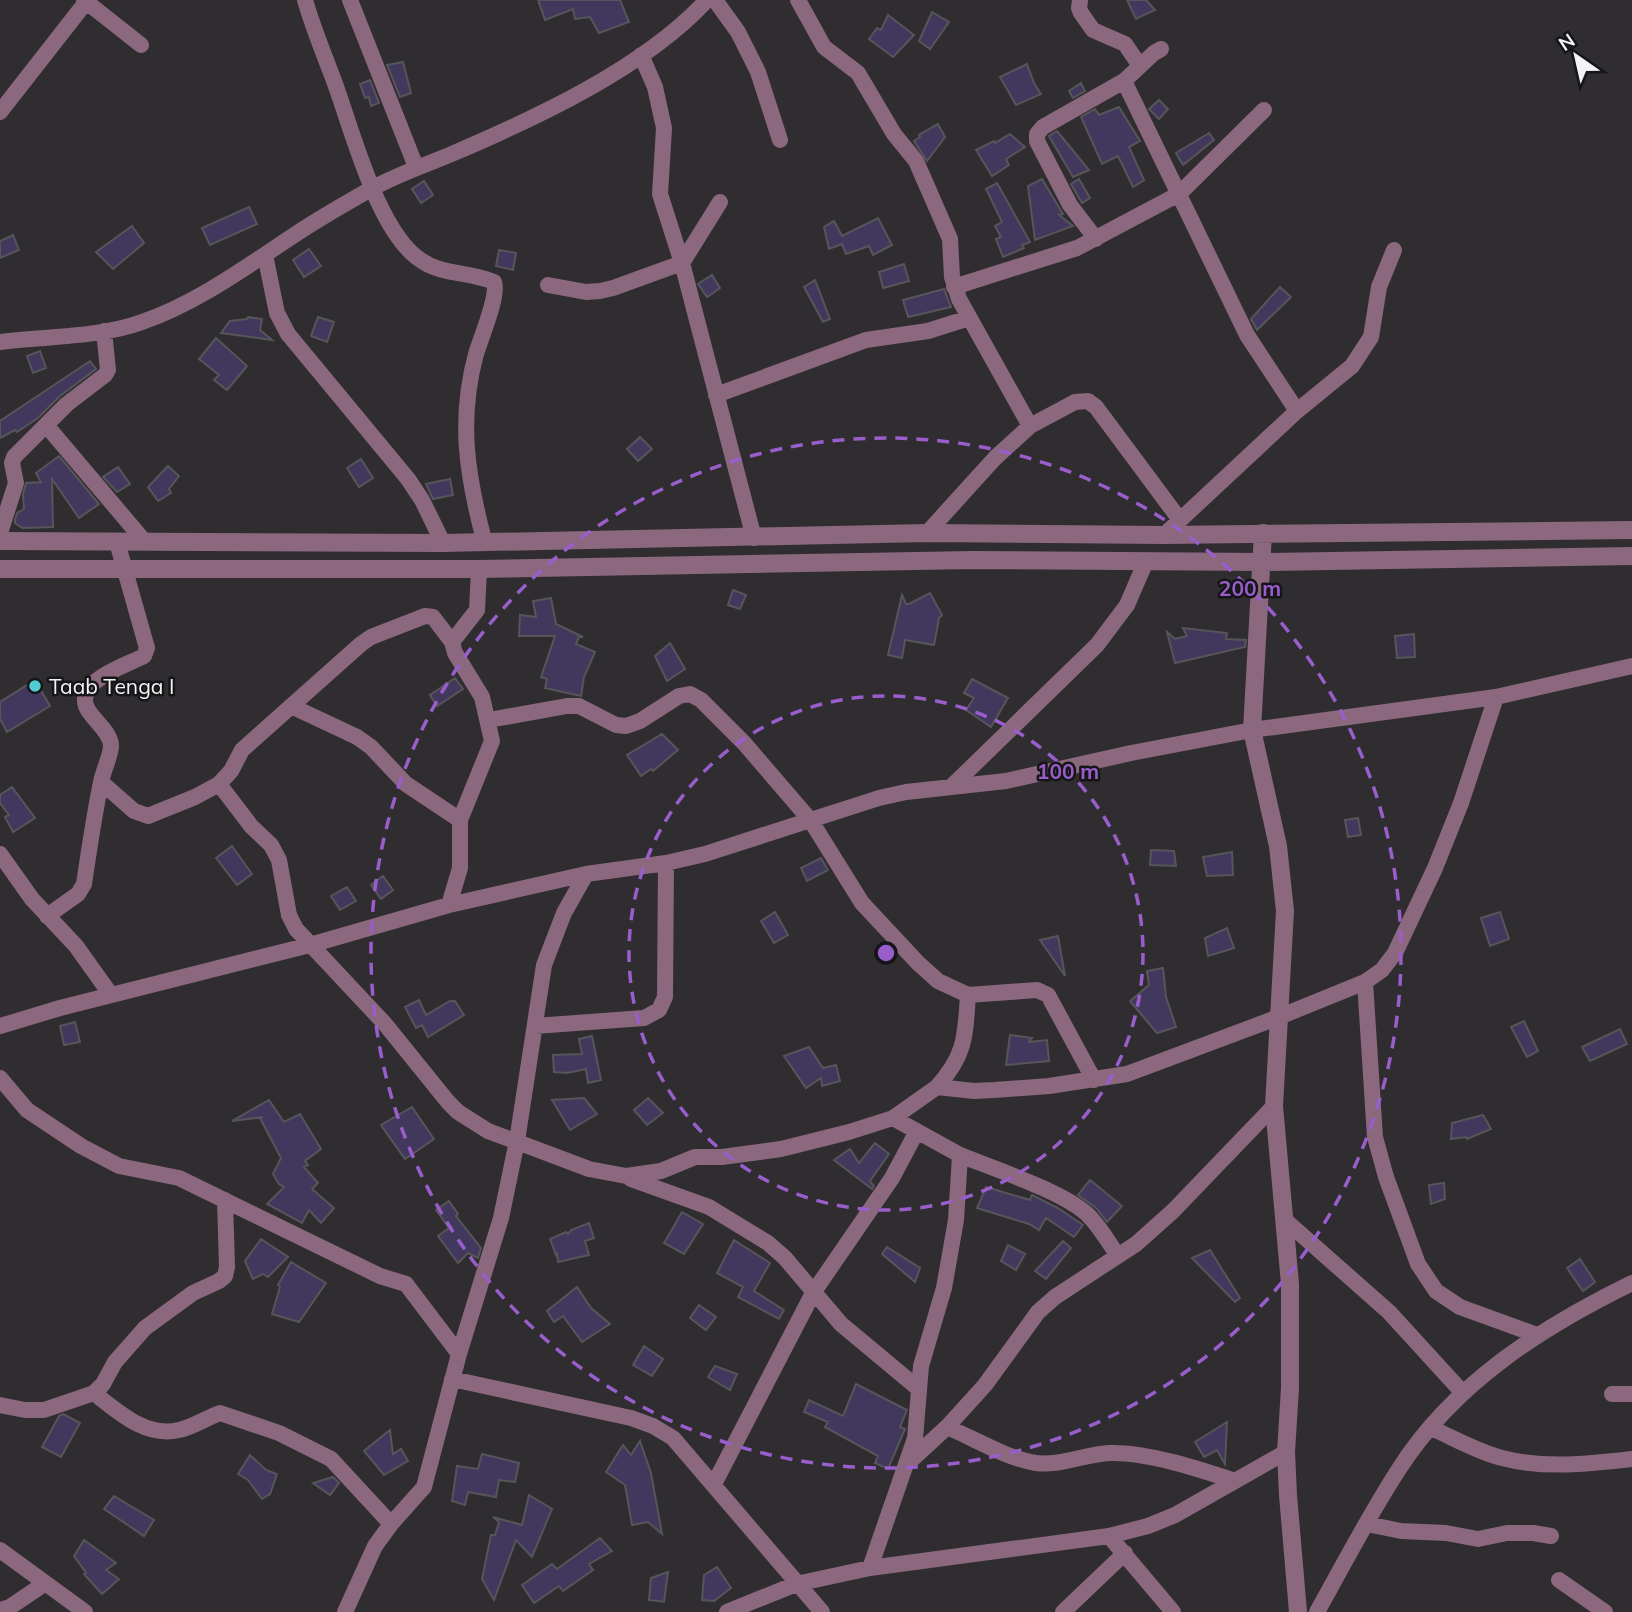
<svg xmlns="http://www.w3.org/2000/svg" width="1632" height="1612" font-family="Mulish,sans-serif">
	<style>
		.building { fill: #42385d; stroke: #565559; stroke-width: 2 }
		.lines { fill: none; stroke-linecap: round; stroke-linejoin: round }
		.minor { stroke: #8c687e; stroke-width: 16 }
		.tertiary { stroke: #8c687e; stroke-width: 18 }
		.ring { fill: none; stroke: #995ecc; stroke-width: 3.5; stroke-dasharray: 12 9 }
		.poi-dot { fill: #51ccd4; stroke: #161517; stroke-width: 2.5 }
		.labels { text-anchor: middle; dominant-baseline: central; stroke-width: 5; stroke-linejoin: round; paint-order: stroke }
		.poi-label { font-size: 21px; fill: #f3f2f4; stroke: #161517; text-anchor: start }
		.centre { fill: #995ecc; stroke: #161517; stroke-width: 3.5 }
		.ring-label { font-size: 21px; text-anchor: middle; font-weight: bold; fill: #995ecc; stroke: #161517; stroke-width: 5; stroke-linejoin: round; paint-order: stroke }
	</style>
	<rect width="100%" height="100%" fill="#2f2d30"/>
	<!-- building -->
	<path class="building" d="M538,0H620L629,22L599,33L590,17L575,19L573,9L545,20Z
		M1127,0H1146L1155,10L1136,19Z
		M932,12L949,22L930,49L919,41Z
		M888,15L914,35L893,57L869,39L877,28L881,30Z
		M403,62L411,93L400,97L387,65Z
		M1027,64L1034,83L1041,94L1016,105L1000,77Z
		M370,80L379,103L371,106L369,97L365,98L360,84Z
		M1081,83L1085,91L1073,98L1069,91Z
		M1159,100L1168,109L1159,119L1149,109Z
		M1119,107L1140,141L1129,147L1144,180L1133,187L1118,156L1102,164L1081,117L1095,109L1099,115Z
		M938,124L945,137L927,161L914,141L920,137L919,135Z
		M1057,131L1089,170L1073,177L1049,136Z
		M1209,133L1214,140L1183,165L1176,153Z
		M1010,134L1025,147L1006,159L1009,165L992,176L976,150L994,141L995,143Z
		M1042,179L1063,214L1059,215L1073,226L1035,240L1028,186Z
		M1079,179L1090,198L1082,203L1071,184Z
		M424,181L433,195L421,203L412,189Z
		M997,183L1030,242L1022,245L1024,248L1003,257L996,239L1001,237L995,226L1002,222L986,189Z
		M249,207L257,224L210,245L202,228Z
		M878,218L892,245L873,255L869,246L846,254L842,244L829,249L824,227L834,221L842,236Z
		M132,226L144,243L113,269L96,252Z
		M13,235L19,250L0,258V241Z
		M309,249L321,266L304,277L293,260Z
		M499,250L516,253L513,270L496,266Z
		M904,264L909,281L883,288L879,272Z
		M712,275L720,288L707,297L698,284Z
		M815,280L830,319L823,322L804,287Z
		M1280,287L1291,297L1257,330L1251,319Z
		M944,289L951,307L908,317L903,300Z
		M248,317L262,319L260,330L272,340L221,333L230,321L247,319Z
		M318,317L334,322L327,342L311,336Z
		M216,338L247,366L227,390L214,380L219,375L199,359Z
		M40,351L46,368L33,373L27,356Z
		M90,361L96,369L60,396L38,418L17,432L15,430L0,438V421Z
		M640,437L652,449L638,461L627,449Z
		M59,456L99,504L79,518L52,479L53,527L22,528L15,523V520L17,513L24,509L23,494L26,483L41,482L36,473Z
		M361,459L373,478L359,487L347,468Z
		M168,466L179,476L169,489L171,493L158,501L148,487Z
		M118,467L130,484L117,492L103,477Z
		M450,479L453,495L433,499L426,484Z
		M733,590L746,595L740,609L728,605Z
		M930,593L942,615L939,618L934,645L905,640L902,658L888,655L902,595L906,604H909Z
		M551,598L556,624L583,637H579L576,644L595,652L584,677L581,696L545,688L547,679L541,677L555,636H519L520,615L536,617L533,601Z
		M1183,628L1227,633L1226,639L1246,640L1245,647L1175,663L1167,632L1175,639L1187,636Z
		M1414,634L1415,657L1397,658L1395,636Z
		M670,643L685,669L667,681L655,656Z
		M455,678L463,689L437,706L430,695Z
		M972,679L1008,698L991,727L966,710L974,698L964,693Z
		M35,680L50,706L7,732L0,719V702Z
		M662,734L678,750L653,771L651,769L641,776L627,755Z
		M12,787L35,818L13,832L5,817L9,815L0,803V795Z
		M1358,818L1361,835L1348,837L1345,820Z
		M232,846L252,874L237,885L216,858Z
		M1151,850L1174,851L1176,866L1150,865Z
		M1232,852L1233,875L1207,876L1203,857Z
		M821,858L828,870L807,881L801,868Z
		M383,876L393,890L381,899L371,885Z
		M347,887L356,901L340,910L331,896Z
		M775,912L788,935L774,943L761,921Z
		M1500,912L1509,939L1490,946L1481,918Z
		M1227,928L1234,948L1208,956L1205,938Z
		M1058,936L1065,976L1040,940Z
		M1163,968L1166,997L1176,1027L1157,1033L1130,1001L1149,985L1147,971Z
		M419,1000L426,1015L450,1001H455L464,1015L428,1037L422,1025L416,1028L405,1007Z
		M1524,1021L1538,1051L1527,1057L1511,1027Z
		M75,1022L80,1042L64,1045L60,1026Z
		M1620,1029L1627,1044L1590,1061L1582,1047Z
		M1010,1035L1032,1038L1029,1042L1047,1040L1049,1061L1006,1065Z
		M592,1036L601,1080L588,1083L586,1069L567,1073L554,1072L553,1055L582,1054L579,1039Z
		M809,1047L823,1068L836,1065L840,1081L822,1086L821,1078L806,1088L784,1056Z
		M584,1098L597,1114L570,1130L552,1100Z
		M648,1098L663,1113L647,1125L634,1110Z
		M269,1100L284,1122L300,1114L321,1149L305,1161L308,1165L304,1167L318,1183L312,1189L334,1208L321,1223L309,1210L302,1223L267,1204L284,1187L279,1184L273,1174L281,1158L260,1118L263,1117L232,1121Z
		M412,1107L434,1139L405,1159L381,1125Z
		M1483,1115L1491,1129L1467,1139L1466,1137L1451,1139L1452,1123Z
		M875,1143L889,1154L870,1181L874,1186L872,1189L834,1160L850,1149L859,1163Z
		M1090,1180L1122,1206L1107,1222L1096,1208L1078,1195Z
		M1444,1183L1445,1199L1431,1204L1429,1185Z
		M986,1187L1030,1200L1032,1195L1058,1208L1083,1225L1074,1237L1046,1218L1039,1230L1029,1224L977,1208Z
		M449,1201L458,1214L456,1216L481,1248L478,1258L468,1253L458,1263L438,1236L449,1228L436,1210Z
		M682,1212L703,1224L684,1254L664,1243Z
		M589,1223L594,1238L585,1241L589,1255L558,1262L557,1254L556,1255L550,1239L566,1232L568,1234L571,1230Z
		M261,1239L288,1257L268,1277L263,1274L253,1279L245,1261Z
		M734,1240L770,1263L754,1291L784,1310L779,1319L738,1297L743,1287L717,1273Z
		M1063,1241L1071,1248L1046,1279L1035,1271Z
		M1008,1245L1025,1254L1016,1270L1001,1261Z
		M887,1247L920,1268L915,1282L882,1254Z
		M1210,1250L1240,1298L1235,1302L1192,1258Z
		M1580,1259L1595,1282L1583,1291L1567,1268Z
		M291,1262L326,1283L299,1322L272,1314L280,1287L278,1285Z
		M577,1287L591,1308L610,1324L582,1342L563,1316L554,1322L547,1311Z
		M699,1305L716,1317L706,1330L690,1318Z
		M644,1346L663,1359L652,1376L633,1365Z
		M715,1366L737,1374L730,1390L708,1377Z
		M856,1384L907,1410L900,1427L905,1429L888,1469L875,1463L878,1456L825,1427L828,1422L804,1412L809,1400L843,1416Z
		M63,1414L80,1423L61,1457L42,1447L59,1416Z
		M1227,1422L1225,1464L1217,1450L1204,1457L1195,1442Z
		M390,1430L393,1454L401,1449L408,1461L384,1475L364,1451Z
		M640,1441L651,1473L662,1534L648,1522L632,1525L625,1485L606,1472L623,1445L631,1455Z
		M482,1454L519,1463L515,1482L499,1480L496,1497L468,1492L465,1505L452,1501L457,1466L478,1469Z
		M250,1455L266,1470L277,1474L270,1494L262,1499L248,1480L238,1474Z
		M333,1477L339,1483L330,1495L313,1483Z
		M529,1495L552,1509L532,1557L516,1540L494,1600L482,1579L491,1535H495L499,1522L493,1517L522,1525Z
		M114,1496L154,1520L144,1536L104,1509Z
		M600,1538L612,1551L589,1564L593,1570L563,1591L559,1586L534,1603L522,1585L552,1564L557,1569Z
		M84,1540L116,1563L106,1570L119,1579L102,1594L84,1574L86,1573L74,1556Z
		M717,1567L731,1588L714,1601L702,1600L704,1575Z
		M668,1572L664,1602L649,1600L651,1578Z"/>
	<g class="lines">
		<!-- minor -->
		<path class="minor" d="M84,0L141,45
			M305,0C313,28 324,54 334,81C352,129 378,234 422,261C443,275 471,272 494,282C499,296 481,337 476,354C458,420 467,475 484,540
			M350,0L416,167
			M715,0L738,32L758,72L780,140
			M798,0L824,47L858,73L894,134L916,161L950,239L952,277L959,299L1030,426
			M1080,0L1079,8L1081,13L1093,30L1125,44L1140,66
			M641,55L655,87L664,128L660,194L682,263L754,538
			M1124,81L1247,335L1297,411
			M0,112L86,2
			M1096,239L1070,205L1037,141V134L1043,127L1124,81L1154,53L1161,49
			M265,255L277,313L288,334L408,479L422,500L443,543
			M548,285L586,292L600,291L613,288L682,263L720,202
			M954,287L1077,248L1179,194L1264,110
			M0,342C46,336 98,338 142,322C200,302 251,263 302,230C325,215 348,202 371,189C398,174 426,165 454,153C538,117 644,68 707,0
			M716,395L866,340L928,331L969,318
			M46,425L145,542
			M0,533L16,483L12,463L14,457L67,404L105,375L108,370L104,331
			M927,533L995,458L1030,426L1075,402L1088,401L1096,407L1180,520
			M1164,535L1297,411L1352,366L1371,337L1379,287L1394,250
			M291,706L357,737L371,747L406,784L460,820
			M489,720L567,706H579L616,725L626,726L640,721L679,696L690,694L701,700L744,743L811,821L862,903L918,963L938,981L968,995L1037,990L1048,995L1094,1080
			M101,782L134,811L148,816L195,797L219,784L251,826L271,845L279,860L289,915L296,929L385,1024L448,1102L458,1112L488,1131L589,1169L626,1176L661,1171L695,1157H722L781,1149L849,1132L893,1118L937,1087L974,1091L994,1090L1049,1086L1127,1074L1279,1017L1365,982L1382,970L1395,953L1435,868L1461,803L1496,697
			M219,784L231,771L242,750L361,644L371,637L425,616L433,617L452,642
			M952,786L1097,645L1127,605L1146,561
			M0,854L32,899L76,946L111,995
			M449,905L460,868V820L492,741L482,697L455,653L452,642L477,610L479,569
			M47,916L78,894L84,884C89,850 94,816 101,782C103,771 111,755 111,746C111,728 83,715 85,699C87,677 127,665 144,656L147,648L117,542
			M1365,982L1375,1137L1386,1177L1418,1264L1436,1291L1460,1307L1537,1335
			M0,1026L60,1008L310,945L449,905L586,874L666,863L705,854L879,798L906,792L1006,781L1131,753L1252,730L1496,697L1632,666
			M535,1026L644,1018L659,1010L665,997L666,863
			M0,1078L27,1110L81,1146L119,1166L179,1178L380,1276L406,1284L459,1354
			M937,1087C966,1054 965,1037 968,995
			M960,1155C994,1169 1065,1192 1089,1216C1100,1227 1109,1243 1118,1256
			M631,1179L709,1207L768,1243L785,1258L841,1324L919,1389
			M1286,1221L1389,1312L1463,1393
			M452,1379L631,1418L653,1426L673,1438L822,1612
			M94,1393C118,1412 146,1438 179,1430C193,1427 206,1418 220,1413L279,1433L331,1459L391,1524
			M1612,1394H1632
			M0,1405L25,1410H44L94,1393L103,1384L115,1362L145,1328L193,1293L219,1281L225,1276L227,1267L225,1200
			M947,1427C973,1438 1008,1459 1036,1463C1061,1466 1085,1454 1110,1453C1147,1452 1199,1469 1235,1481
			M1431,1428C1454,1438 1478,1452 1502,1458C1544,1469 1589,1464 1632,1459
			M908,1463L947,1427L985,1385L1038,1312L1055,1297L1136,1244L1173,1211L1274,1106
			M714,1484L813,1293L892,1178L917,1131
			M1367,1524L1401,1531L1446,1533L1478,1539L1507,1533H1533L1551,1536
			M1109,1536L1173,1612
			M0,1550L85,1612
			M870,1568L915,1438L921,1366L944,1288L956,1220L960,1155L893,1118
			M1559,1580L1605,1612
			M0,1610L10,1607L44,1584
			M345,1612L375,1546L391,1524L424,1487L459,1354L501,1218L517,1141L544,965L564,913L586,874
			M727,1612L796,1584L870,1568L1109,1536L1148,1526L1175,1515L1286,1452
			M1063,1612L1125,1553
			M1317,1612C1344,1564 1369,1515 1399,1469C1454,1383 1542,1327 1632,1283"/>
		<!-- tertiary -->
		<path class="tertiary" d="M1263,533L1252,730L1278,846L1285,911L1274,1106L1290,1284V1388L1286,1452L1288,1495L1298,1612
			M0,541L443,543L927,533L1164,535L1632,530
			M0,569H479L972,560L1263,562L1632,556"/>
	</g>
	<!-- distance rings -->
	<g class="ring">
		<circle cx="886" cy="953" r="257"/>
		<circle cx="886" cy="953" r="515"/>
	</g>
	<!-- markers -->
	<circle class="poi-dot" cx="35" cy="686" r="7"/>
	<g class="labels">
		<!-- poi labels -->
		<g class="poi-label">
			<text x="49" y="686">Taab Tenga I</text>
		</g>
	</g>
	<circle cx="886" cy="953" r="10" class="centre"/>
	<g class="ring-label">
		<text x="1250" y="596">200 m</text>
		<text x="1068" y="779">100 m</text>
	</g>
	<!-- north arrow -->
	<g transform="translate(1576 56) rotate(326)" stroke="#161517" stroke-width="5" paint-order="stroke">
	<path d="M0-5L12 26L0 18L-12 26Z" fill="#f3f2f4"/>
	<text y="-10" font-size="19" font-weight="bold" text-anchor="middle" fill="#f3f2f4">N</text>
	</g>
</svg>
